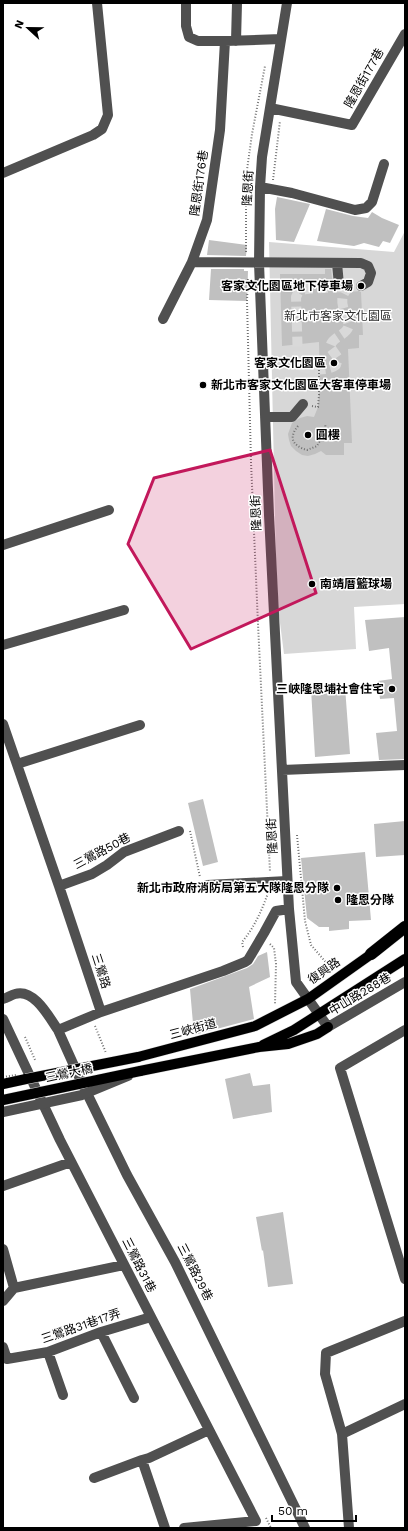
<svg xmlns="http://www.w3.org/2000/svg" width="408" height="1531" font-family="'Work Sans','Noto Sans TC',sans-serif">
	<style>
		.green { fill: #d7d7d7 }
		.building { fill: #c0c0c0 }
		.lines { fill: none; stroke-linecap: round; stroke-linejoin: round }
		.minor-tunnel { stroke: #d9d9d9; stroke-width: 10; stroke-dasharray: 10 5; stroke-linecap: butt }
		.major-casing { stroke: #dbdbdb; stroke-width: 11 }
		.highway-casing { stroke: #dbdbdb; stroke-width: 13 }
		.path { stroke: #727272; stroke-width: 2; stroke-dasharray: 1 2; stroke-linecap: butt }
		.minor { stroke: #505050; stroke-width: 10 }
		.major { stroke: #000; stroke-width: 10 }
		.highway { stroke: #000; stroke-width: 12 }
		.major-bridge-casing { stroke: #dbdbdb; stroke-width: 11; stroke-linecap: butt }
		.path-bridge { stroke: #727272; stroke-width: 2; stroke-dasharray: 1 2; stroke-linecap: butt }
		.minor-bridge { stroke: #505050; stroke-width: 10 }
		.major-bridge { stroke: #000; stroke-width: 10 }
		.marked { fill: #c2185b; fill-opacity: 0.2; stroke: #c2185b; stroke-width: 3; stroke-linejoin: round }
		.poi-dot { fill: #000; stroke: #fff; stroke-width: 1.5 }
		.labels { text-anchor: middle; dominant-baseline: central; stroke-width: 3; stroke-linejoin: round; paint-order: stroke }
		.street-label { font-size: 12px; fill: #000; stroke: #fff }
		.poi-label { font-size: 12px; font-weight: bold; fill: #000; stroke: #fff; text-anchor: end }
		.park-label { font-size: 12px; fill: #2e2e2e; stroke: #fff }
	</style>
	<rect width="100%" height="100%" fill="#fff"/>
	<!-- green -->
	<path class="green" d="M405,231V604L354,607L356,649L284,654L279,615L276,561L269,242L394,252Z"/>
	<!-- building -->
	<path class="building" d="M277,197L310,204L294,242L276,240L275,209Z
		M326,209L353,216L368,218L372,212L382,218L399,225L390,243L383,241L379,247L364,243L354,246L317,241Z
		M209,240L247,245L246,256L207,255Z
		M211,269H244V271H248L247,301L209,300Z
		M325,269H331L333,286L336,291L342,290L345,284H355L356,290L361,292L363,335H359V348L348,349L352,443H344V455H326L321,451L315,454L308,456L302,455L296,451L291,446L289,440L288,434L292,423L300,418L307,416L314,417L318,407L320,383L319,342L282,346L280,274H325Z
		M405,617V759L379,760L376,733L397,731L394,698L380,699L378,681L392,679L389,648L369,651L365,620Z
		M345,687L350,754L315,757L311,689Z
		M203,799L218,862L203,866L188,803Z
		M405,821V855L376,857L374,824Z
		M365,852L371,920L349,921V929L329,931V927H319L307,918L301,858Z
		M267,952L270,977L249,987L254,1019L194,1035L190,989L247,968L253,964L258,956Z
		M250,1073L253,1086L270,1084L272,1112L233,1119L225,1079Z
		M283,1212L293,1284L268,1287L263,1250L262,1251L256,1217Z"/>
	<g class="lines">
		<!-- minor-tunnel -->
		<path class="minor-tunnel" d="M351,287C335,295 345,312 349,325C347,336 332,336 330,347L338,358L336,365C329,371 311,370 302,367L298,361L296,297L298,293L305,289L361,286"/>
		<!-- major casing -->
		<g class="major-casing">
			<path id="major" d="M263,1045L294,1030L405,959
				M138,1057L255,1026L308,999L377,950
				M140,1071L259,1047L288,1044L317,1034L328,1027
				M3,1084L26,1079"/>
		</g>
		<!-- highway casing -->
		<g class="highway-casing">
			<path id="highway" d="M371,954L405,927"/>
		</g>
		<!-- path -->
		<path class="path" d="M273,180L280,121
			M246,252V177L252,134L265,66
			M248,279L247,301L251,462L258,624L270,872
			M312,406L318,407L319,395V367H324
			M298,426C288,438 293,446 307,450L317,446L322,437L327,436L325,424
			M190,831L200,877
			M297,835L305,921L311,945L330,967
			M270,944L274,948L276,964L275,1004
			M243,947L242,942C254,928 262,910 268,893
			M95,1026L106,1053
			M25,1037L35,1060
			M266,1518L271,1528"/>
		<!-- minor -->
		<path class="minor" d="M186,3V26L189,37L198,41H225
			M287,3L262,157L260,187L259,263L269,515L289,909L296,982L328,1027L405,982
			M236,41L237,3
			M270,108L352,125L405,34
			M3,173L93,135L102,129L108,115L97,3
			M260,187L292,193L355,210L366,208L372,202L384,164
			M192,262L361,263L368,266L371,273L368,282L361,286
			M337,263L339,285
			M163,319L192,262L207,220L220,130L225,41L281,39
			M265,417H292L303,404
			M3,545L109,510
			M3,645L124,610
			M3,724L59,886L101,1012L223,971L245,962L248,960L264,933L276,911L289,909
			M17,764L140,725
			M282,770L405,765
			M207,885L287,881
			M59,886L92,874L107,865L124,852L179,831
			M3,999C7,998 11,995 15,994C34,988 49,1017 58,1030L101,1012
			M3,1019L60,1140L256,1521L184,1528
			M58,1030L80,1079L127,1175L175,1262L305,1528
			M405,1030L340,1068L405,1279
			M3,1186L71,1162
			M3,1249L14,1288L124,1265
			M3,1301L14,1288
			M101,1332L134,1398
			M3,1347L7,1359L48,1352L101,1332L151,1317
			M48,1352L63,1395
			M342,1434L405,1404
			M142,1460L165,1528
			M94,1478L142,1460L149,1458L209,1430
			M349,1528L342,1434L325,1374L326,1353L405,1321"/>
		<!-- major -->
		<use href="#major" class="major"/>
		<!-- highway -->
		<use href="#highway" class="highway"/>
		<!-- major-bridge casing -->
		<g class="major-bridge-casing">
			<path id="major-bridge" d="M26,1079L138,1057
				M3,1100L140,1071"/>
		</g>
		<!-- path-bridge -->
		<path class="path-bridge" d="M3,1077L16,1075"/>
		<!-- minor-bridge -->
		<path class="minor-bridge" d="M3,1112L82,1095L128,1076"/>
		<!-- major-bridge -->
		<use href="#major-bridge" class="major-bridge"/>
	</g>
	<!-- marked area -->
	<path class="marked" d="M270,450L316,593L191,649L128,544L154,478Z"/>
	<!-- markers -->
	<g class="poi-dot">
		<circle cx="361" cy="286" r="4"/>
		<circle cx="334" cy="363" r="4"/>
		<circle cx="203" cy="385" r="4"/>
		<circle cx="308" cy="435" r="4"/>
		<circle cx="312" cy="584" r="4"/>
		<circle cx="392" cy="689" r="4"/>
		<circle cx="337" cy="888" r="4"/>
		<circle cx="338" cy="900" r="4"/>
	</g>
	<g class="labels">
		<!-- street labels -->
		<g class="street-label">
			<text transform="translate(364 78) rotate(-60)">隆恩街177巷</text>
			<text transform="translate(199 183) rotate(-82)">隆恩街176巷</text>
			<text transform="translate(248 188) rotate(-87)">隆恩街</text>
			<text transform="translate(256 513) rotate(-92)">隆恩街</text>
			<text transform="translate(272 836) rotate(-93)">隆恩街</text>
			<text transform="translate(102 851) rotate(-28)">三鶯路50巷</text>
			<text transform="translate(101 971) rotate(72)">三鶯路</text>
			<text transform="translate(324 971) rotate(-35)">復興路</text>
			<text transform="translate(360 994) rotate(-31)">中山路288巷</text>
			<text transform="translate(193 1029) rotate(-15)">三峽街道</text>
			<text transform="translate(69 1073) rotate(-12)">三鶯大橋</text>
			<text transform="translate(139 1265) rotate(63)">三鶯路31巷</text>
			<text transform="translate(195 1272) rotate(63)">三鶯路29巷</text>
			<text transform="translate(81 1326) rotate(-19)">三鶯路31巷17弄</text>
		</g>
		<!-- poi labels -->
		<g class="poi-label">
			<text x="353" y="286">客家文化園區地下停車場</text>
			<text x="326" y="363">客家文化園區</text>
			<text x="211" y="385" text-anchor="start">新北市客家文化園區大客車停車場</text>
			<text x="316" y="435" text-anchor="start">圓樓</text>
			<text x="320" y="584" text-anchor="start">南靖厝籃球場</text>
			<text x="384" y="689">三峽隆恩埔社會住宅</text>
			<text x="329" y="888">新北市政府消防局第五大隊隆恩分隊</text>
			<text x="346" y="900" text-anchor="start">隆恩分隊</text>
		</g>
		<!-- park labels -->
		<g class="park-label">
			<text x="338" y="316">新北市客家文化園區</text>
		</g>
	</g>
	<!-- border -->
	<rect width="408" height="1531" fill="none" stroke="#000000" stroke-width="8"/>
	<!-- north arrow -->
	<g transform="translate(28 28) rotate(292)" stroke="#ffffff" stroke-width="3" paint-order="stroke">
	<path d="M0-3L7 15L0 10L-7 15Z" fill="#000000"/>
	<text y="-6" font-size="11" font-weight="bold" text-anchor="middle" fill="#000000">N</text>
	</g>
	<!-- scale -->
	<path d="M272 1515v6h84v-6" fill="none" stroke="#000000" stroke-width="2"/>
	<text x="278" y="1515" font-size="12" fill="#000000" stroke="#ffffff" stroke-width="3" paint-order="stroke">50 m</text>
</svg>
